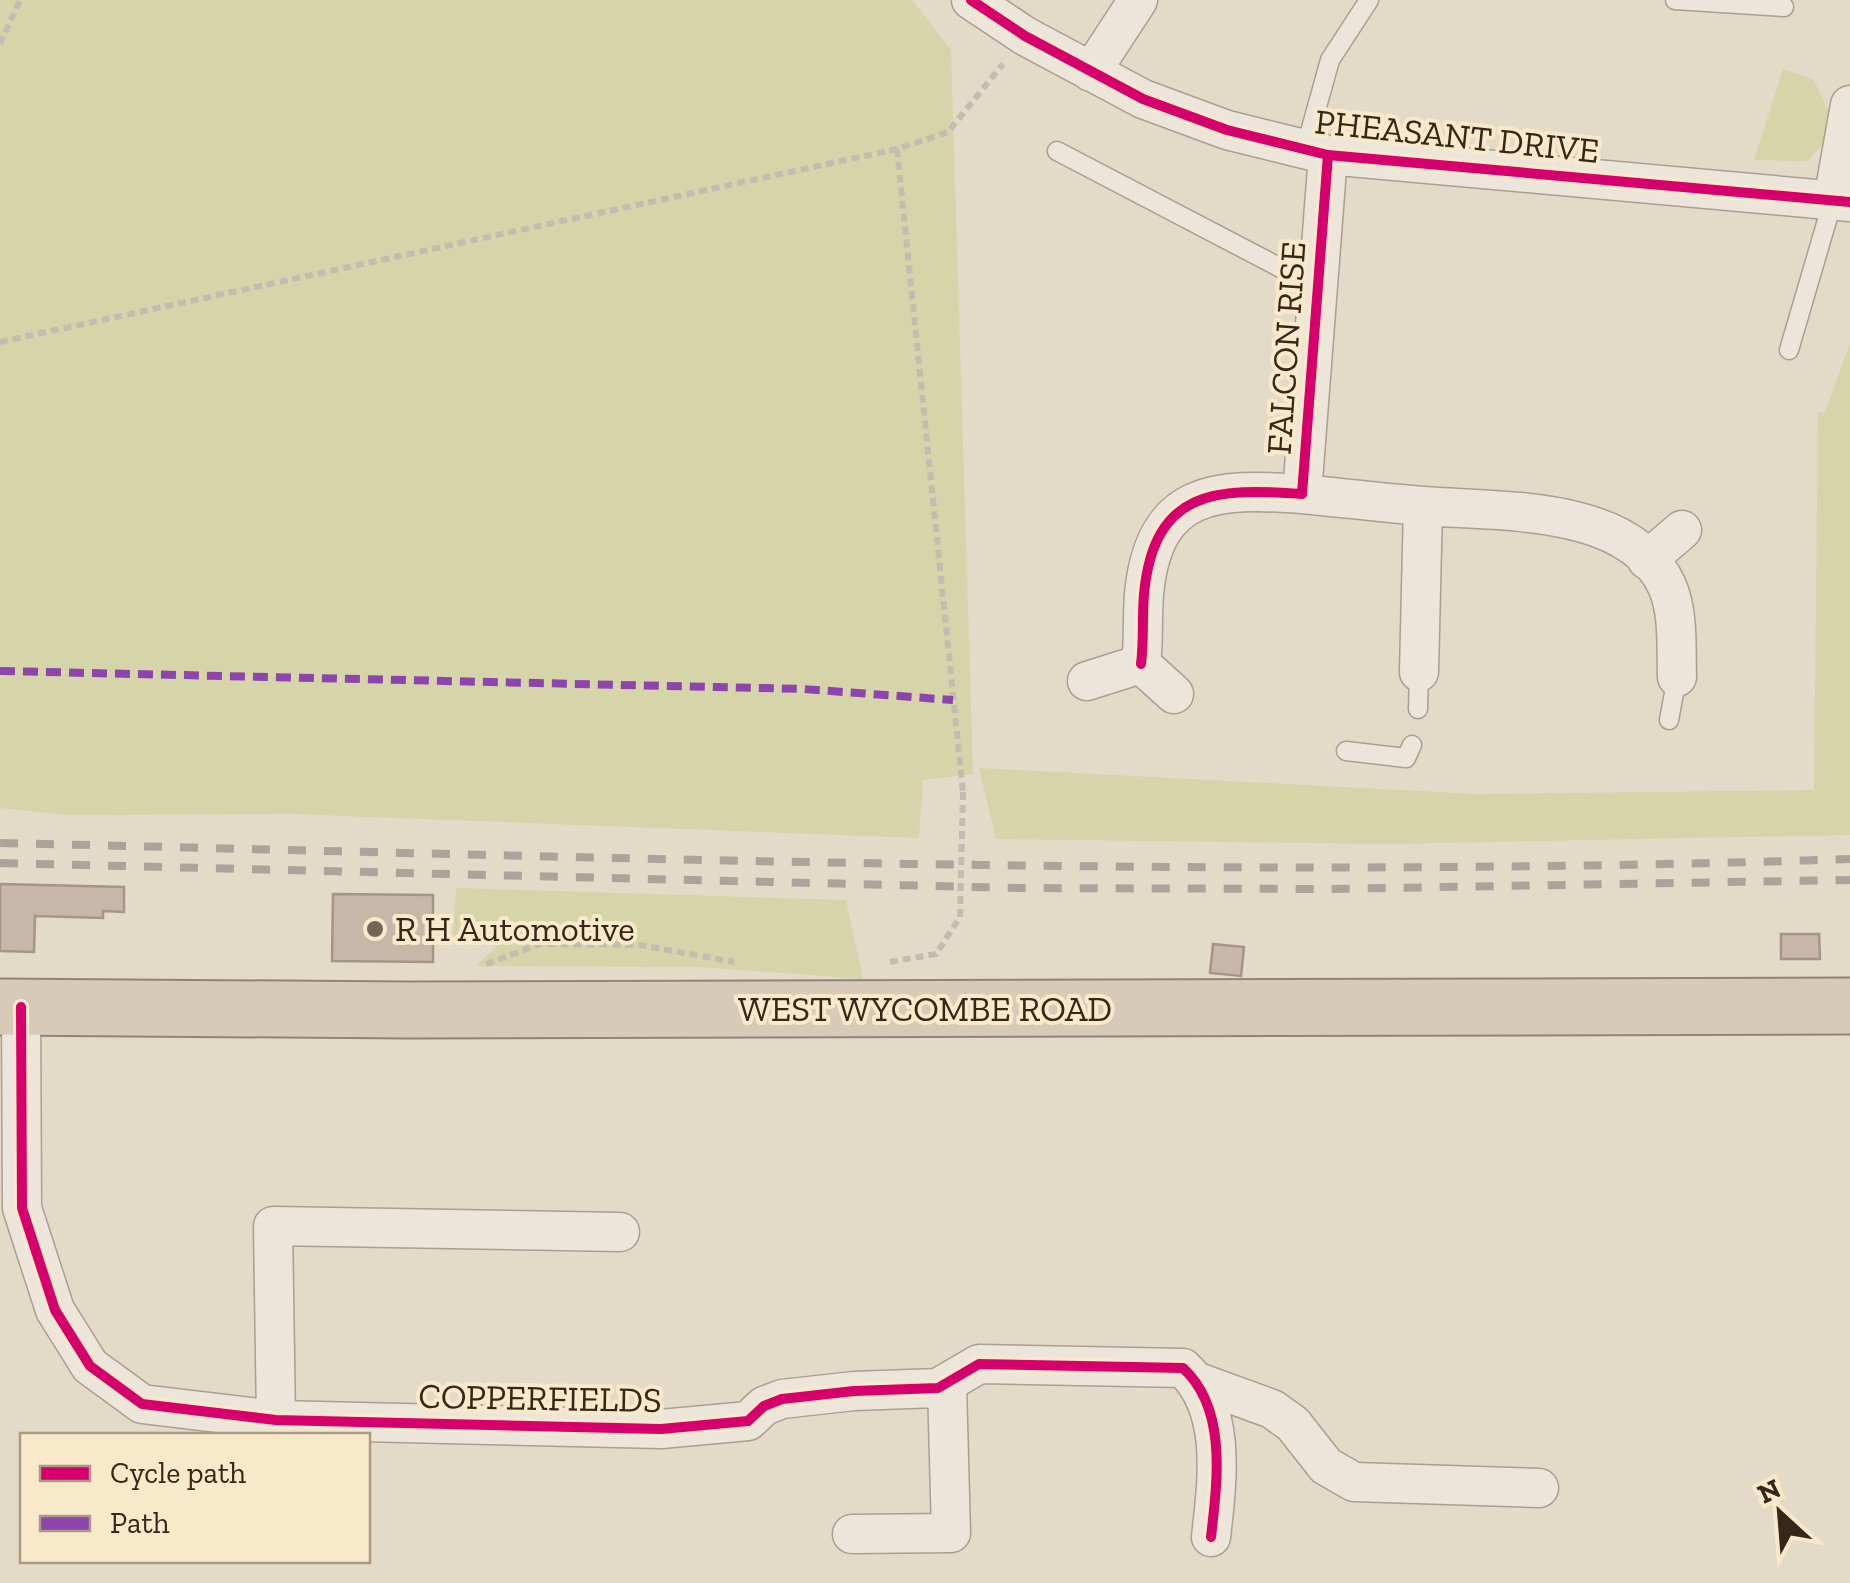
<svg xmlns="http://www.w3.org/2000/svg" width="1850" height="1583" font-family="'Zilla Slab',serif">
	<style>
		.green { fill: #d6d4a9 }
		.building { fill: #c8b7a8; stroke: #a49587; stroke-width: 2.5 }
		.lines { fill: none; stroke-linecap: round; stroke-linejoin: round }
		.lane-casing { stroke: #a99f92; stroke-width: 21 }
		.street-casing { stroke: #a99f92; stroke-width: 41 }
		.highway-casing { stroke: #8e8479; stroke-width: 59 }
		.path { stroke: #c3bcb1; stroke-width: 6; stroke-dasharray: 8 5; stroke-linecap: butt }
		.lane { stroke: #ebe5da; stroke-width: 18 }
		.street { stroke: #ebe5da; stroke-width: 38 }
		.highway { stroke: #d7cab8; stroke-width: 55 }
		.rail { stroke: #aaa49b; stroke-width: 8; stroke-dasharray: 18 18; stroke-linecap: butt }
		.path-bridge { stroke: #c3bcb1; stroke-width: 6; stroke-dasharray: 8 5; stroke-linecap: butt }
		.quiet { stroke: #8e44ad; stroke-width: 8; stroke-dasharray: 15 8; stroke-linecap: butt }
		.cycleway-casing { stroke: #f8e9cb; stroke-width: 16 }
		.cycleway { stroke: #d6006c; stroke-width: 10 }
		.poi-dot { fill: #746657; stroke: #f8e9cb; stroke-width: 4 }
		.labels { text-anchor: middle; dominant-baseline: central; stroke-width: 8; stroke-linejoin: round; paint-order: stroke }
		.street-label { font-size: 35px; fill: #37271a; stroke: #f8e9cb }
		.poi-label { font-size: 35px; fill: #37271a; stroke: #f8e9cb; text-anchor: start }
	</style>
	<rect width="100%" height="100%" fill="#e4dac8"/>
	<!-- green -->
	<path class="green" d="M0,0H912L951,50L973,774L923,780L919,838L291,814L66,815L0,808Z
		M1783,69L1814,80L1826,107L1830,109L1823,144L1807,161L1754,160Z
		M1850,343V835L1386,844L996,839L979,768L1477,794L1814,790L1818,412H1825Z
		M456,888L846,900L863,979L699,967L475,966L497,947L475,920L453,938Z"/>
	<!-- building -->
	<path class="building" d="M0,884L124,887V912L103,911V918L35,916L34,952L0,951Z
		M333,894L433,895V962L332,961Z
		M1781,934H1819L1820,959H1781Z
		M1213,944L1244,947L1241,976L1210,973Z"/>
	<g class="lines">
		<!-- lane casing -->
		<g class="lane-casing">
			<path id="lane" d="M1675,0L1784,7
				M1305,150L1330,60L1369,0
				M1057,151L1317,287
				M1789,350L1833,200
				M1418,709L1419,672
				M1669,720L1677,677
				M1346,751L1406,758L1412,745"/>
		</g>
		<!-- street casing -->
		<g class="street-casing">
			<path id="street" d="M971,0L1025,36L1143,99L1227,130L1328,155L1850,202
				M1091,72L1138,0
				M1833,200L1850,105
				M1302,494C1343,498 1384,503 1424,506C1498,512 1630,504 1667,586C1679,613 1676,648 1677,677
				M1647,560L1682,530
				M1141,664C1144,640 1142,617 1144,594C1154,489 1216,488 1302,494L1328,155
				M1419,672L1423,506
				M1087,681L1141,664L1174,694
				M21,1007L22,1208L55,1310L90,1366L142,1404L276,1420L661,1429L748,1421L764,1406L782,1399L854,1391L938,1388L979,1364L1183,1368C1228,1409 1217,1483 1211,1537
				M1198,1382L1272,1409L1293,1424L1326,1466L1354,1482L1539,1488
				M276,1420L273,1226L620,1232
				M852,1534L951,1533L947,1384"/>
		</g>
		<!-- highway casing -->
		<g class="highway-casing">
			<path id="highway" d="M0,1007L408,1010L1850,1006"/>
		</g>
		<!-- path -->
		<path class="path" d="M0,44L20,0
			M897,149L963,792
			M0,342L897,149L948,132L1003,64
			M890,962L936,954L960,917
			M486,964L540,944L640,945L734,962"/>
		<!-- lane -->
		<use href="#lane" class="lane"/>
		<!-- street -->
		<use href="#street" class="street"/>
		<!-- highway -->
		<use href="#highway" class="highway"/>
		<!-- rail -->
		<path class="rail" d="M0,843C617,857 1233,880 1850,859
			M0,863L1016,888L1328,889L1850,880"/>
		<!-- path-bridge -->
		<path class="path-bridge" d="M960,917L963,792"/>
		<!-- quiet -->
		<path class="quiet" d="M0,671L803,689L953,700"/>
		<!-- cycleway casing -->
		<g class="cycleway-casing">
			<path id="cycleway" d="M971,0L1025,36L1143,99L1227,130L1328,155L1850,202
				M1141,664C1144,640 1142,617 1144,594C1154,489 1216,488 1302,494L1328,155
				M21,1007L22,1208L55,1310L90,1366L142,1404L276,1420L661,1429L748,1421L764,1406L782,1399L854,1391L938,1388L979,1364L1183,1368C1228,1409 1217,1483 1211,1537"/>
		</g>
		<!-- cycleway -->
		<use href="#cycleway" class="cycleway"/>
	</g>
	<!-- markers -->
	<circle class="poi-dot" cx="375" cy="929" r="10"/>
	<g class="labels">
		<!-- street labels -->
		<g class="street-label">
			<text transform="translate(1457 136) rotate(6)">PHEASANT DRIVE</text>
			<text transform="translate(1286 348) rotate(-86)">FALCON RISE</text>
			<text x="925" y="1009">WEST WYCOMBE ROAD</text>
			<text transform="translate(540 1398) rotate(1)">COPPERFIELDS</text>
		</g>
		<!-- poi labels -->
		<g class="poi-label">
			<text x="395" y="929">R H Automotive</text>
		</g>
	</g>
	<!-- legend -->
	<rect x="20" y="1433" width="350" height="130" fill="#f8e9cb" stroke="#ab9b84" stroke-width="2.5"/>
	<rect x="40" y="1466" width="50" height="15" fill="#d6006c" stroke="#ab9b84" stroke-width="2.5"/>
	<text x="110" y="1483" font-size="30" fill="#37271a">Cycle path</text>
	<rect x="40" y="1516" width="50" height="15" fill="#8e44ad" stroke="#ab9b84" stroke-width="2.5"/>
	<text x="110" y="1533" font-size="30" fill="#37271a">Path</text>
	<!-- north arrow -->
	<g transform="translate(1780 1513) rotate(334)" stroke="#f8e9cb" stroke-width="8" paint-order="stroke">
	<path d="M0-8L18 38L0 25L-18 38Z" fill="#37271a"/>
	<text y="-15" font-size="28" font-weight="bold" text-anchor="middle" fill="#37271a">N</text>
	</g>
</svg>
